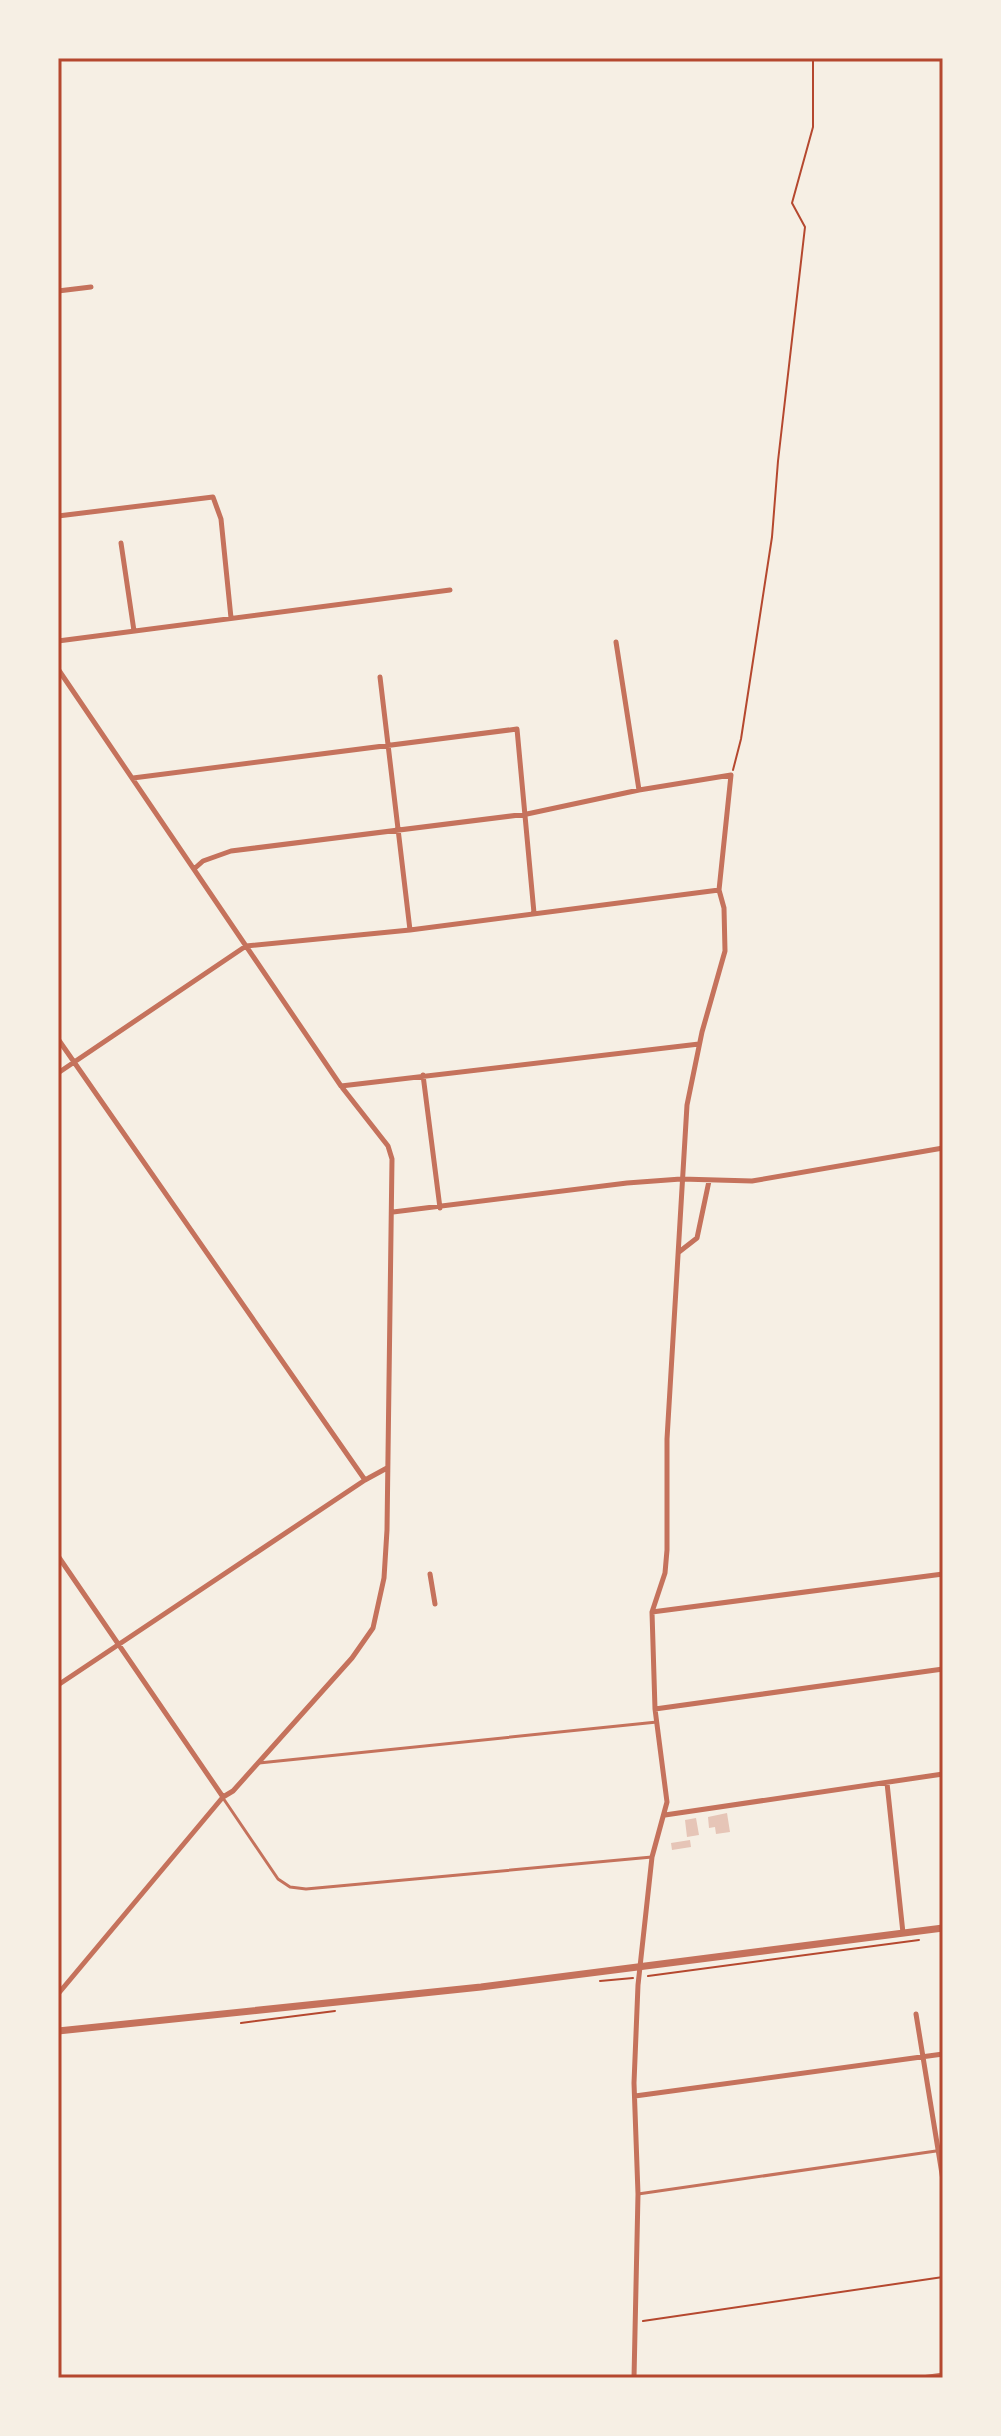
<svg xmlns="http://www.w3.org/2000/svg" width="1001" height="2436" font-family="Lato,sans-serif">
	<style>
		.building { fill: #e6c5b7 }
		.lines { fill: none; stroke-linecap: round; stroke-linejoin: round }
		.path { stroke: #b5482f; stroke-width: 2 }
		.service { stroke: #c5725c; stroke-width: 3 }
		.minor { stroke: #c5725c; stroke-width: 5 }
		.tertiary { stroke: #c5725c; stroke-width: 7 }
		.neatline { fill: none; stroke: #b5482f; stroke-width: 3 }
	</style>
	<rect width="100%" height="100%" fill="#f6efe4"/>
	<!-- building -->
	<path class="building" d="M727,1813L730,1832L716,1834L715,1827L709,1828L708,1817Z
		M696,1818L699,1835L687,1837L685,1820Z
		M690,1840L691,1847L672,1850L671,1843Z"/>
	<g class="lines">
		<!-- path -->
		<path class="path" d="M733,770L741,739L772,537L778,461L805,227L792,203L813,127V58
			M648,1976L919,1940
			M600,1981L633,1978
			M241,2023L335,2011
			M643,2321L943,2277"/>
		<!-- service -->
		<path class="service" d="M259,1763L657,1722
			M223,1798L278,1879L290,1887L306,1889L652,1857
			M638,2194L943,2150"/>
		<!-- minor -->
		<path class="minor" d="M58,291L91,287
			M58,516L213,497L221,519L231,618
			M121,543L134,631
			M58,641L450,590
			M616,642L639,790
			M58,669L341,1086L388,1146L392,1159L387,1530L384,1578L373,1628L352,1658L233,1791L223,1797L58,1994
			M380,677L410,930
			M133,778L517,729L534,913
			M194,869L203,861L231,851L527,814L639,790L731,775L719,890L724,908L725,951L702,1032L687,1105L667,1439V1550L665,1573L652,1612L655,1709L667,1802L652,1857L638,1985L634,2083L638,2194L634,2378
			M58,1039L365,1480
			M58,1073L246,946L410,930L719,890
			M423,1075L440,1208
			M341,1086L699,1044
			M393,1212L627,1183L681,1179L752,1181L943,1148
			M679,1252L697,1238L709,1181
			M58,1556L223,1797
			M430,1574L435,1604
			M652,1612L943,1574
			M58,1685L365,1480L387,1468
			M655,1709L943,1669
			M887,1783L903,1933
			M665,1815L943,1774
			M916,2014L943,2180
			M635,2096L943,2054
			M922,2378L943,2375"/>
		<!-- tertiary -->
		<path class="tertiary" d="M58,2031L481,1987L943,1928"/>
	</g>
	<!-- border -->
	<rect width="1001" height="2436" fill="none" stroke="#f6efe4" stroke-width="120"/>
	<rect x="60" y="60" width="881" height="2316" class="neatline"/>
</svg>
